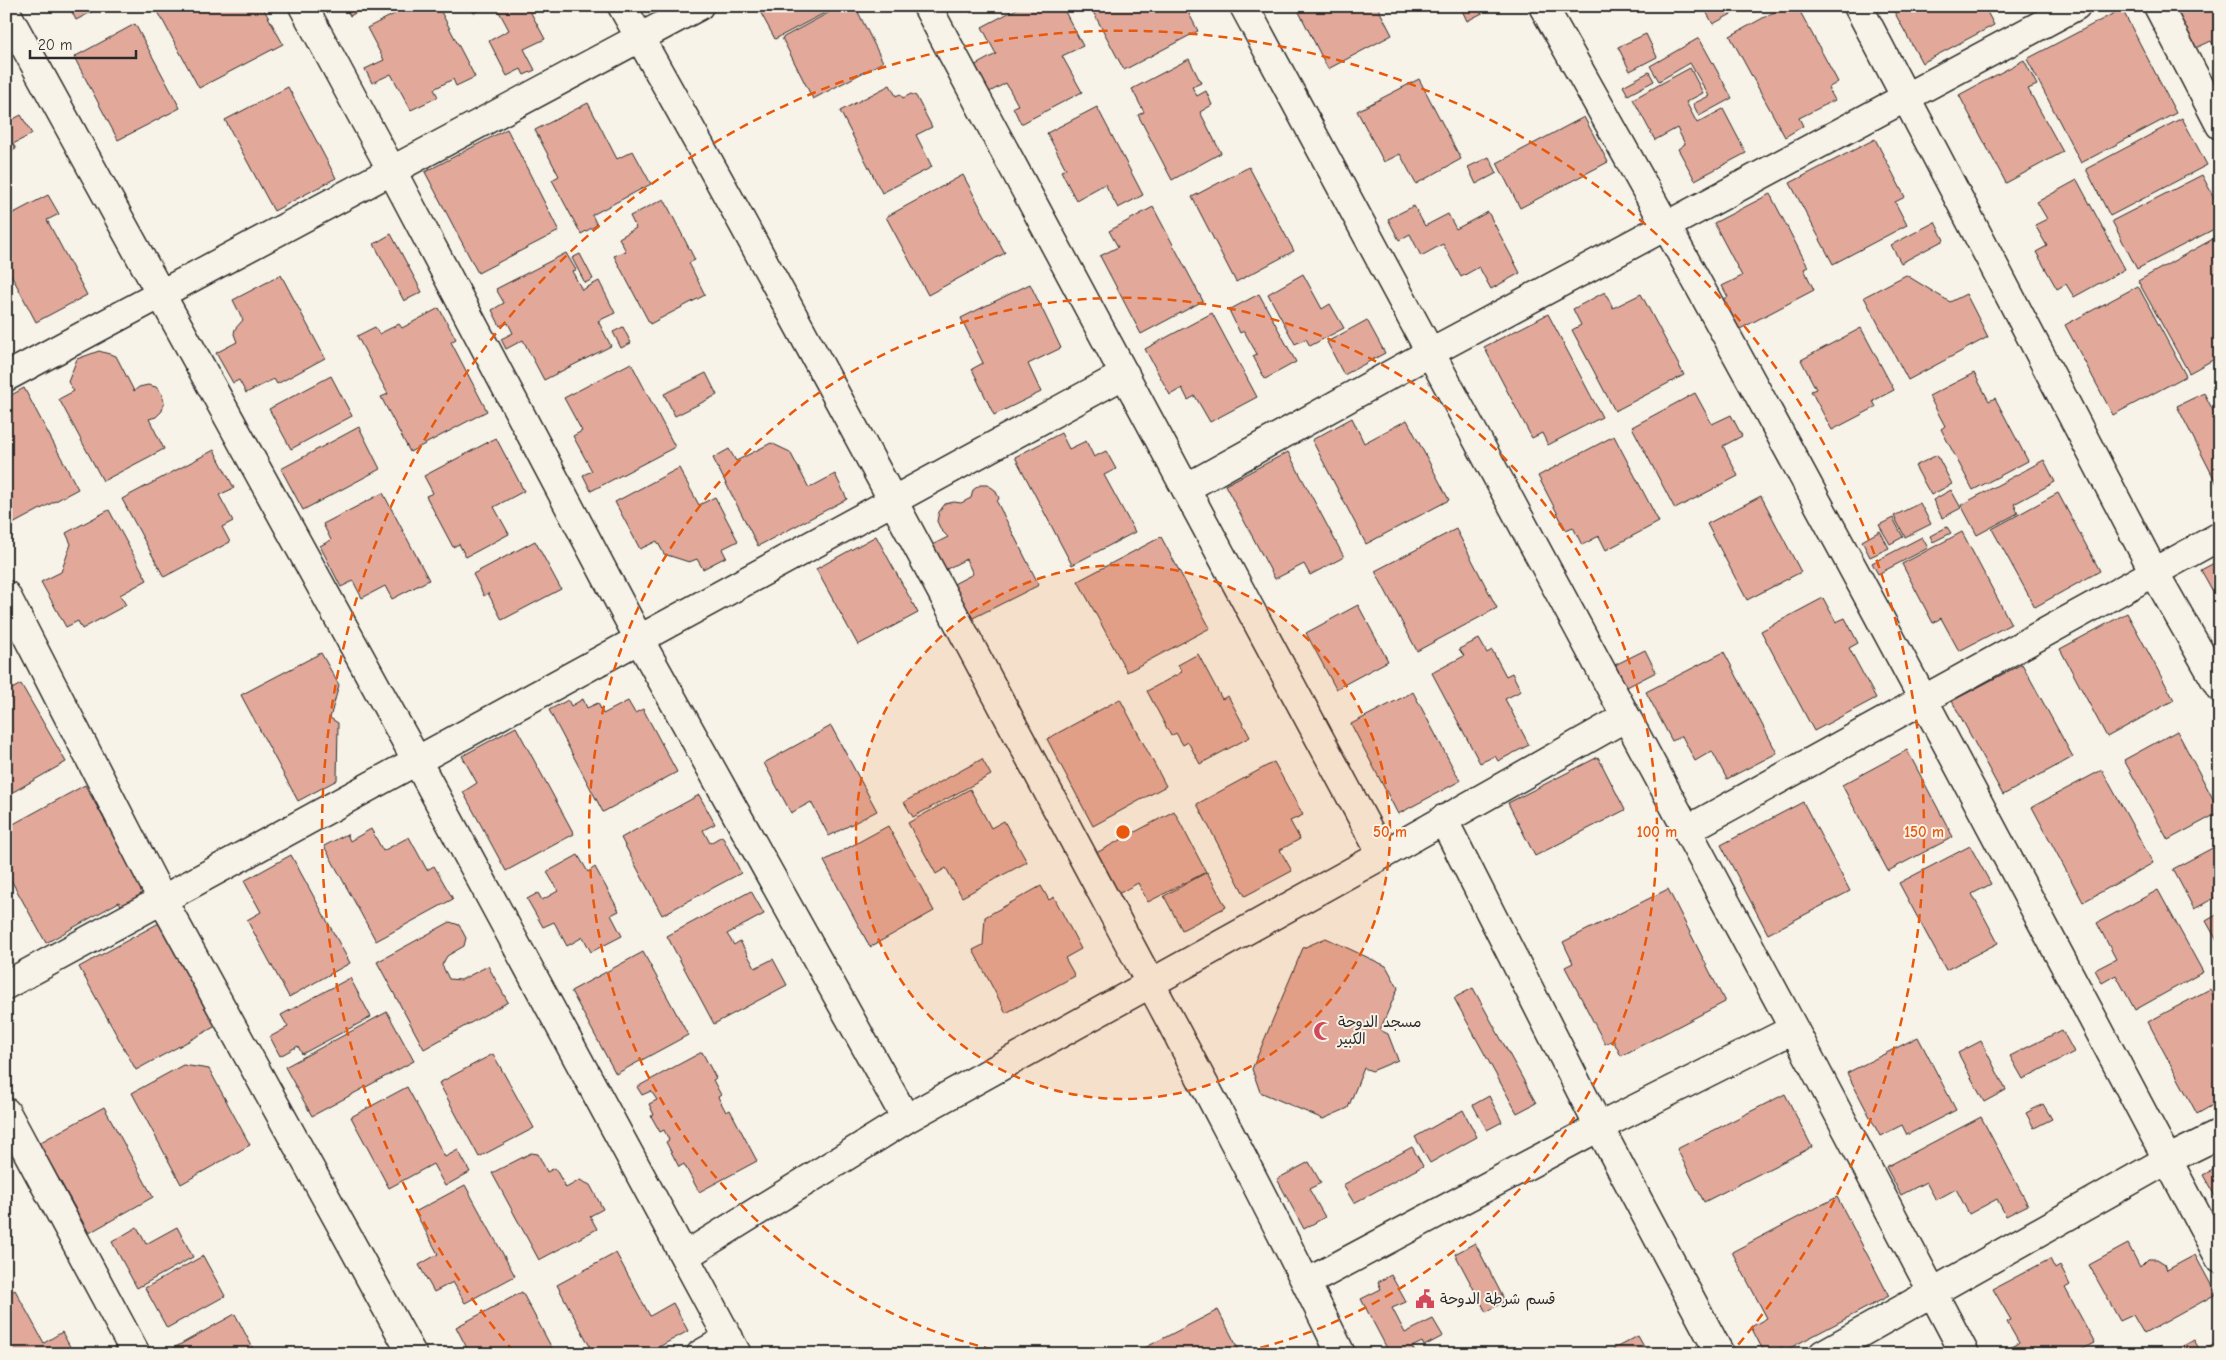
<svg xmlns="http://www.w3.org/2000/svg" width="2226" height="1360" font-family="'Comic Neue','Playpen Sans Arabic',sans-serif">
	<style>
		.building { fill: #e2a99a; stroke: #2b2b2b }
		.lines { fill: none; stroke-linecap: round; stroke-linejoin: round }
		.minor-casing { stroke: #2b2b2b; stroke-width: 31 }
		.minor { stroke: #f7f3e8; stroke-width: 28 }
		.ring { fill: none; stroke: #e8590c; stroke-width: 2.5; stroke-dasharray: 9 6 }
		.labels { text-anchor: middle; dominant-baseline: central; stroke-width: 4; stroke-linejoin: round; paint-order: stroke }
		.poi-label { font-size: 15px; fill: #2b2b2b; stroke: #f7f3e8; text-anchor: start }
		.centre { fill: #e8590c; stroke: #f7f3e8; stroke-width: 2.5 }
		.ring-label { font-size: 15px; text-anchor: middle; font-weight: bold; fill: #e8590c; stroke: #f7f3e8; stroke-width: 4; stroke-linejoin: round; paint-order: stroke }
	</style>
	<rect width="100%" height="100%" fill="#f7f3e8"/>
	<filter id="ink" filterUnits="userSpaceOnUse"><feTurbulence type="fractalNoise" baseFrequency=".02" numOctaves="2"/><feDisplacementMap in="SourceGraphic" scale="10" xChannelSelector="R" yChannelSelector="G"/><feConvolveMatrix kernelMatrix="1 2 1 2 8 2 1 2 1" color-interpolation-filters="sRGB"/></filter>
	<g filter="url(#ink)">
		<!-- building -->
		<path class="building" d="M69,6H103L76,20Z
			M155,6H262L283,44L199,88Z
			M345,6H368L350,16Z
			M410,6H438L475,77L456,86L453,79L434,89L438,97L411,110L391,74L372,83L365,69L384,60L367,28Z
			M470,6H486L474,13Z
			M496,6H543L531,13L545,39L524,49L535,70L524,75L521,69L507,76L489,41L509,30Z
			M757,6H833L834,8L775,39Z
			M841,6H855L883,62L813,99L782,38Z
			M967,6H983L971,13Z
			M1022,6H1036L1039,11L1048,6H1062L1083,46L1062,56L1082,92L1021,124L1013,107L1018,105L1006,83L984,95L970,68L996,54L982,27Z
			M1090,6H1185L1198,31L1124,70Z
			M1296,6H1377L1392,35L1328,69Z
			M1460,6H1486L1488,10L1467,21Z
			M1703,6H1746L1713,24Z
			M1785,6H1797L1838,82L1828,88L1835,100L1799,118L1803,126L1785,137L1730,36Z
			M1891,6H1984L1994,25L1922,63Z
			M2173,6H2220V56L2211,41L2196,48Z
			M2122,9L2176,113L2081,163L2027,59Z
			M135,24L180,108L118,140L74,57Z
			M1646,34L1657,57L1630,71L1618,47Z
			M1699,38L1732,98L1699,116L1693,104L1709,96L1690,63L1659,81L1650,66Z
			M1189,59L1201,83L1192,87L1197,96L1206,91L1212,105L1200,112L1221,153L1172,180L1138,115L1144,112L1132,89Z
			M2024,60L2037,85L2028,89L2063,152L2006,183L1959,95Z
			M1690,68L1703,93L1686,102L1697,123L1723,109L1746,153L1695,180L1678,149L1685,144L1677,128L1655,140L1633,99Z
			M1649,72L1654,81L1628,95L1623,86Z
			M1419,79L1461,159L1416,184L1400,154L1384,162L1357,111Z
			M890,85L896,96L900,94L903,98L911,94L916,96L932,127L916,135L932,167L882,193L840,111Z
			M288,87L336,178L274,211L225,120Z
			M588,103L617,159L633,151L651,184L592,215L597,225L581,234L552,180L559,176L535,130Z
			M1097,107L1143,195L1118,208L1105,184L1076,200L1061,171L1066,169L1047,133Z
			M21,115L32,134L13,144L16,149L6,154V123Z
			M1584,117L1608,162L1520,208L1497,163Z
			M2182,118L2207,165L2110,216L2086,169Z
			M507,129L559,231L478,273L425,172Z
			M1875,139L1905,197L1895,202L1907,225L1833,264L1790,183Z
			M1489,157L1497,173L1476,184L1468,167Z
			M1249,167L1294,251L1236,282L1192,197Z
			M963,175L1005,253L928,295L886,217Z
			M2202,175L2220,209V226L2137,269L2112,221Z
			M2077,180L2125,269L2074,297L2066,284L2057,289L2036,252L2047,246L2035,225L2047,219L2037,202Z
			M1770,194L1808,267L1804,269L1814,290L1736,331L1720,301L1728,297L1722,286L1742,276L1714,223Z
			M48,195L59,214L47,220L87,295L36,322L6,265V217Z
			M664,199L695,260L689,263L705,295L650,324L614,256L626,251L619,238L636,228L630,216Z
			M1414,206L1425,226L1448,214L1456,229L1488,212L1520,273L1491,289L1479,267L1461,277L1443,244L1421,256L1410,234L1399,240L1388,219Z
			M1153,207L1203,301L1141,334L1100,256L1118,247L1109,231Z
			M1935,222L1944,240L1901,263L1891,245Z
			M391,234L422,292L404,301L374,244Z
			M2220,235V356L2189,373L2138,281Z
			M566,253L576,270L572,271L582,290L599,281L615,313L598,321L611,346L544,380L523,340L506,349L501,339L513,333L508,323L500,326L492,310L504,303L496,289Z
			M580,254L593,279L585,283L572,258Z
			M1303,274L1322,309L1330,304L1344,328L1310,346L1306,339L1295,344L1268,294Z
			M281,275L325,358L277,384L274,379L246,393L239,380L233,383L216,353L237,342L234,334L235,329L243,320L233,300Z
			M1906,275L1950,302L1966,294L1988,337L1908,380L1864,297Z
			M1030,284L1061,348L1028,364L1041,392L994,415L972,369L983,363L961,318Z
			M2138,286L2186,376L2113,415L2065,325Z
			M1605,292L1613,308L1641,294L1684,375L1615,411L1572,330L1581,325L1573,309Z
			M1259,294L1296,362L1265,379L1253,356L1257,354L1244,331L1240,333L1229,310Z
			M439,308L456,339L451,342L487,411L410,452L381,397L388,394L357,336L375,327L379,334L399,324L402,328Z
			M1212,313L1257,397L1210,422L1195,396L1188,400L1182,388L1170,395L1145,349Z
			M1548,314L1602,417L1548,445L1542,433L1532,438L1484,347Z
			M1367,320L1385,353L1344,375L1327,342Z
			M623,327L631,343L621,348L613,332Z
			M1861,328L1894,390L1873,401L1876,407L1832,430L1811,391L1816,389L1801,360Z
			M99,351L116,356L134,391L139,387L148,385L156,387L162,394L164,403L162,411L156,417L149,419L164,449L103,481L59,399L74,391L68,382L77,359Z
			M631,363L675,447L591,491L583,475L592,471L573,436L582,431L564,398Z
			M706,373L717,395L675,416L664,394Z
			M1974,373L1989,401L1995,398L2028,461L1973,490L1941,429L1945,426L1929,396Z
			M331,376L352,416L291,449L269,409Z
			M24,388L78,489L9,526L6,520V398Z
			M1695,393L1712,424L1731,415L1742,436L1723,446L1738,476L1675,509L1632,427Z
			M2204,393L2220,424V490L2177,406Z
			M2220,393V409L2213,396Z
			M1352,418L1364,443L1407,420L1449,500L1366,544L1312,440Z
			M359,427L380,469L303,510L281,469Z
			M1061,433L1069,449L1086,441L1094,457L1106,451L1116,469L1104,475L1135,532L1072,565L1015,457Z
			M1614,436L1659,522L1606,550L1599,536L1582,545L1573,527L1566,530L1538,476Z
			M496,438L524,491L494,507L509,534L466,557L459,544L453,547L426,496L433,493L424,476Z
			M771,443L790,452L809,488L835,474L847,499L758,546L713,458L729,449L736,461Z
			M214,450L234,488L219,495L233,521L222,527L230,542L164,577L122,499Z
			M1288,452L1344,557L1310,575L1304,564L1275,579L1225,485Z
			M1937,455L1952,484L1931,495L1915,466Z
			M2044,460L2055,482L2014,504L2018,513L1977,535L1961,505Z
			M679,468L699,505L715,497L738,541L722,549L726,557L703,569L697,559L689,562L664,554L657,541L640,549L615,502Z
			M980,485H988L995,490L999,498L997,502L1039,585L967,621L950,586L973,574L966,559L943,571L930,546L948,537L941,530L937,521L939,512L945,504L954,502L961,503L971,498L973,490Z
			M1951,490L1961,508L1942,518L1933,500Z
			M383,493L429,580L392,599L385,586L362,598L353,581L341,587L320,546L331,540L323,524Z
			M2058,493L2100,571L2035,607L1992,529Z
			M1761,496L1801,572L1747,600L1707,524Z
			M1920,503L1931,524L1905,537L1894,516Z
			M109,510L147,580L120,595L126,605L82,629L78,621L66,627L41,582L61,572L71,544L66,533Z
			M1893,518L1903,537L1890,544L1879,525Z
			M1947,527L1951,533L1933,542L1930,536Z
			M1456,529L1497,608L1417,651L1375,571Z
			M1880,531L1889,548L1870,557L1862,541Z
			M1962,532L2011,624L1959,651L1941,618L1933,623L1902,564Z
			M876,536L918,613L858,645L816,569Z
			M1161,537L1210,628L1127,672L1078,581Z
			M1922,537L1928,548L1878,574L1872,563Z
			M535,541L561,589L502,620L488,593L484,596L473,574Z
			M2220,560V604L2201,570Z
			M1823,598L1836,622L1845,618L1858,643L1849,648L1876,698L1814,731L1761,631Z
			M1358,605L1388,661L1336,689L1306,633Z
			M2127,613L2174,700L2107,737L2060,649Z
			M1479,639L1487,653L1492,650L1506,676L1512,673L1521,691L1505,699L1529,745L1498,761L1495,756L1480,763L1432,673L1464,656L1459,649Z
			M1645,650L1656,672L1627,687L1615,665Z
			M1724,652L1777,753L1727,779L1712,751L1695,761L1682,736L1672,741L1646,692Z
			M321,653L339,685L330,718L338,723L337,780L298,801L241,695Z
			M1198,654L1222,699L1228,696L1250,737L1200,764L1188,742L1183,745L1176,733L1171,736L1147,691L1182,672L1178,665Z
			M2022,664L2073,757L2003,795L1952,701Z
			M21,684L66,762L6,796V692Z
			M1413,692L1460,781L1398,814L1351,724Z
			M583,699L587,708L598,703L603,714L628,701L635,713L643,709L677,772L603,812L549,710L568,700L571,706Z
			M1120,699L1166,786L1093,826L1047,739Z
			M831,726L877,811L829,836L811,802L791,813L764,763Z
			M516,727L574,834L506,871L463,792L477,783L462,756Z
			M2177,731L2220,812L2168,840L2124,760Z
			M1907,750L1953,837L1888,871L1842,785Z
			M1598,757L1625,810L1535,856L1508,803Z
			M982,759L991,775L913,817L904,802Z
			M1274,762L1303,815L1290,821L1300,839L1280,850L1292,871L1245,896L1197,804Z
			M2102,770L2153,863L2083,902L2032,807Z
			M85,785L129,864L150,891L122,907L119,902L46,943L6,871V828Z
			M970,789L991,828L1004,821L1027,862L962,897L946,868L936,874L908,823Z
			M699,795L715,824L703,830L710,843L722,836L741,873L662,915L621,838Z
			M1803,802L1850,891L1768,934L1721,845Z
			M1174,811L1206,872L1148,902L1138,883L1109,899L1087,858Z
			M888,826L934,911L870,947L824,861Z
			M371,829L383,851L409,837L427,870L434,866L453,899L376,941L324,846L347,834L350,841Z
			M2220,844V895L2194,909L2173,869Z
			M1970,846L1991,884L1972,894L1998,943L1946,970L1899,883Z
			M291,855L350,963L289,997L247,920L261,912L244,881Z
			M578,855L588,872L595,867L619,911L611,915L622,936L591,952L583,937L567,946L554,922L543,927L527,899L538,893L542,900L558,891L547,872Z
			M1207,872L1226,907L1182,930L1164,896Z
			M1041,886L1049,900L1054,897L1081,949L1065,958L1075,976L1006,1013L973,950L983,945L985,917Z
			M1668,889L1725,1002L1621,1056L1613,1040L1605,1044L1565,967L1573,963L1563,942Z
			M2158,890L2203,972L2135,1010L2116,975L2102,983L2095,970L2116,959L2097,923Z
			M751,891L764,914L727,934L734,945L740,941L755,968L773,959L787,985L714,1024L667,936Z
			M2220,913V946L2206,921Z
			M450,922L459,925L466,938L464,946L447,956L442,965L449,979L461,980L488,966L508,1002L424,1049L377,962Z
			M159,923L216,1026L136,1070L79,967Z
			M1326,938L1386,966L1398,988L1380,1030L1388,1034L1398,1060L1372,1071L1364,1068L1348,1108L1323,1119L1260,1092L1252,1069L1303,948Z
			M643,952L688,1035L616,1074L571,991Z
			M350,978L371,1017L302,1054L298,1046L280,1056L270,1037L288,1027L281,1015Z
			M1473,988L1536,1103L1517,1113L1454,998Z
			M2210,989L2220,1006V1101L2197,1114L2148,1022Z
			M387,1012L414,1061L312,1116L285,1067Z
			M2062,1030L2074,1052L2023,1079L2010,1056Z
			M1918,1037L1956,1110L1907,1135L1902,1125L1880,1136L1847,1073Z
			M1981,1041L2006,1090L1984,1102L1958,1053Z
			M702,1052L716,1078L713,1080L721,1095L718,1097L726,1112L730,1110L757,1161L699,1192L684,1164L679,1167L666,1142L669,1140L664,1130L660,1132L651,1116L654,1115L649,1104L657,1100L651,1091L642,1095L637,1087Z
			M493,1054L534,1128L479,1157L439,1083Z
			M183,1065L209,1069L250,1145L181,1184L132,1093Z
			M407,1087L445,1157L458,1150L470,1172L445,1186L433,1164L389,1188L351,1117Z
			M1785,1094L1812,1147L1704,1202L1677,1149Z
			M1489,1096L1502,1122L1487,1130L1473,1105Z
			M2043,1104L2052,1119L2034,1128L2026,1113Z
			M104,1107L153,1197L89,1233L39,1143Z
			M1463,1110L1477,1137L1430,1163L1415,1137Z
			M1981,1117L2028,1205L2006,1216L1997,1199L1969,1214L1956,1189L1936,1200L1926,1182L1901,1195L1886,1167Z
			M1412,1147L1423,1166L1354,1203L1343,1185Z
			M531,1153L538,1154L547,1172L555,1168L566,1188L580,1180L590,1185L603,1209L590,1216L597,1229L539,1260L492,1173Z
			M1309,1162L1321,1183L1309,1189L1325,1217L1304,1229L1277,1179Z
			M2220,1166V1205L2203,1175Z
			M465,1185L515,1276L465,1303L453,1282L434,1292L419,1265L438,1254L415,1212Z
			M1837,1197L1889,1296L1784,1351L1782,1347L1765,1354L1751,1327L1767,1318L1732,1252Z
			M137,1227L146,1244L177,1227L193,1257L137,1288L112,1242Z
			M1475,1243L1505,1301L1486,1312L1455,1254Z
			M2128,1244L2140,1267L2148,1259H2157L2165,1264L2167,1270L2195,1255L2216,1294L2144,1334L2133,1315L2120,1321L2089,1265Z
			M616,1253L650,1316L673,1303L688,1331L646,1354H594L557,1285Z
			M203,1256L225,1296L167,1328L145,1288Z
			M2050,1259L2055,1269L2060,1266L2070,1285L2065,1288L2095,1343L2077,1352L2078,1354H2000L2019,1343L2007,1322L2011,1320L1993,1289Z
			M1391,1275L1406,1302L1392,1308L1405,1333L1433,1319L1443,1336L1424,1346L1422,1342L1412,1347L1415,1352L1412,1354H1390L1361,1299L1381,1289L1378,1282Z
			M15,1290L44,1343L62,1332L74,1354H6V1295Z
			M522,1292L555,1354H470L456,1327Z
			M1218,1310L1241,1354H1133Z
			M235,1314L256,1354H174L172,1349Z
			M1638,1336L1648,1354H1604Z
			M2194,1340L2201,1352L2220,1341V1354H2169Z"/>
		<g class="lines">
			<!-- minor casing -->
			<g class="minor-casing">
				<path id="minor" d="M303,6L392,171L639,639L906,1119
					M622,6C773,274 917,545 1061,816C1156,994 1253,1172 1341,1354
					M927,6L1382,855L1626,717
					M1244,6L1794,1029L1965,1354
					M1543,6C1777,419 1998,839 2220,1259
					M1858,6L2154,572L2220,688
					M2158,6L2220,125
					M6,12L417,761L737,1354
					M6,377L699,6
					M1186,488L1431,352L2076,6
					M6,595L163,901L412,1354
					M1443,819L1599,1127L1720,1354
					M1687,830L2220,536
					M6,985L1125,374
					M6,1112L136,1354
					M685,1256L906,1119L1382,855
					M1306,1283L1599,1127L1794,1029
					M701,1354L729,1338
					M1823,1354L2167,1160L2220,1134"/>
			</g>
			<!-- minor -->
			<use href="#minor" class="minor"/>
		</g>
	</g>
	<!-- distance rings -->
	<circle cx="1123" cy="832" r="267" fill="#e8590c" fill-opacity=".12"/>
	<g class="ring">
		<circle cx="1123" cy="832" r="267"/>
		<path d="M1007 1353A534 534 0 1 1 1239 1353"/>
		<path d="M514 1352A801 801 0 1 1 1732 1352"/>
	</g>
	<!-- icons -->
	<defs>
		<g id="mosque-bare" transform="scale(1.5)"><path d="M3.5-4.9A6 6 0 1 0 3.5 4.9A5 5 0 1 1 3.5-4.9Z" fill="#d1495b" stroke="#f7f3e8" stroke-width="2.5" paint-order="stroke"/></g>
		<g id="civic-bare" transform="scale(1.5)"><path d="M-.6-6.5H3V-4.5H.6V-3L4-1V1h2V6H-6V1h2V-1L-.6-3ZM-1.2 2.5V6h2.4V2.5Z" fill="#d1495b" stroke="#f7f3e8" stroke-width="2.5" paint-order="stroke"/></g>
	</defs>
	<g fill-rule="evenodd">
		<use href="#mosque-bare" x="1323" y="1031"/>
		<use href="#civic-bare" x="1425" y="1299"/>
	</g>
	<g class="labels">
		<!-- poi labels -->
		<g class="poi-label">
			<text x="1338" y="1022">مسجد الدوحة<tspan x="1338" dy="17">الكبير</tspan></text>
			<text x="1440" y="1299">قسم شرطة الدوحة</text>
		</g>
	</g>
	<circle cx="1123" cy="832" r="8" class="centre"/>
	<g class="ring-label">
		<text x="1390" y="837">50 m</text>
		<text x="1657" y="837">100 m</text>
		<text x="1924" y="837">150 m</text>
	</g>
	<!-- margin -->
	<rect width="2226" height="1360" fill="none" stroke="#f7f3e8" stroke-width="25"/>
	<rect x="12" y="12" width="2201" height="1335" fill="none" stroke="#2b2b2b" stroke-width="2" filter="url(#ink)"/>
	<!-- scale -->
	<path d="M30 50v8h106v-8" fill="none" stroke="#2b2b2b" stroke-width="2.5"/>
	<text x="38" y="50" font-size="15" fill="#2b2b2b" stroke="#f7f3e8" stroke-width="4" paint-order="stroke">20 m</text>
</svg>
